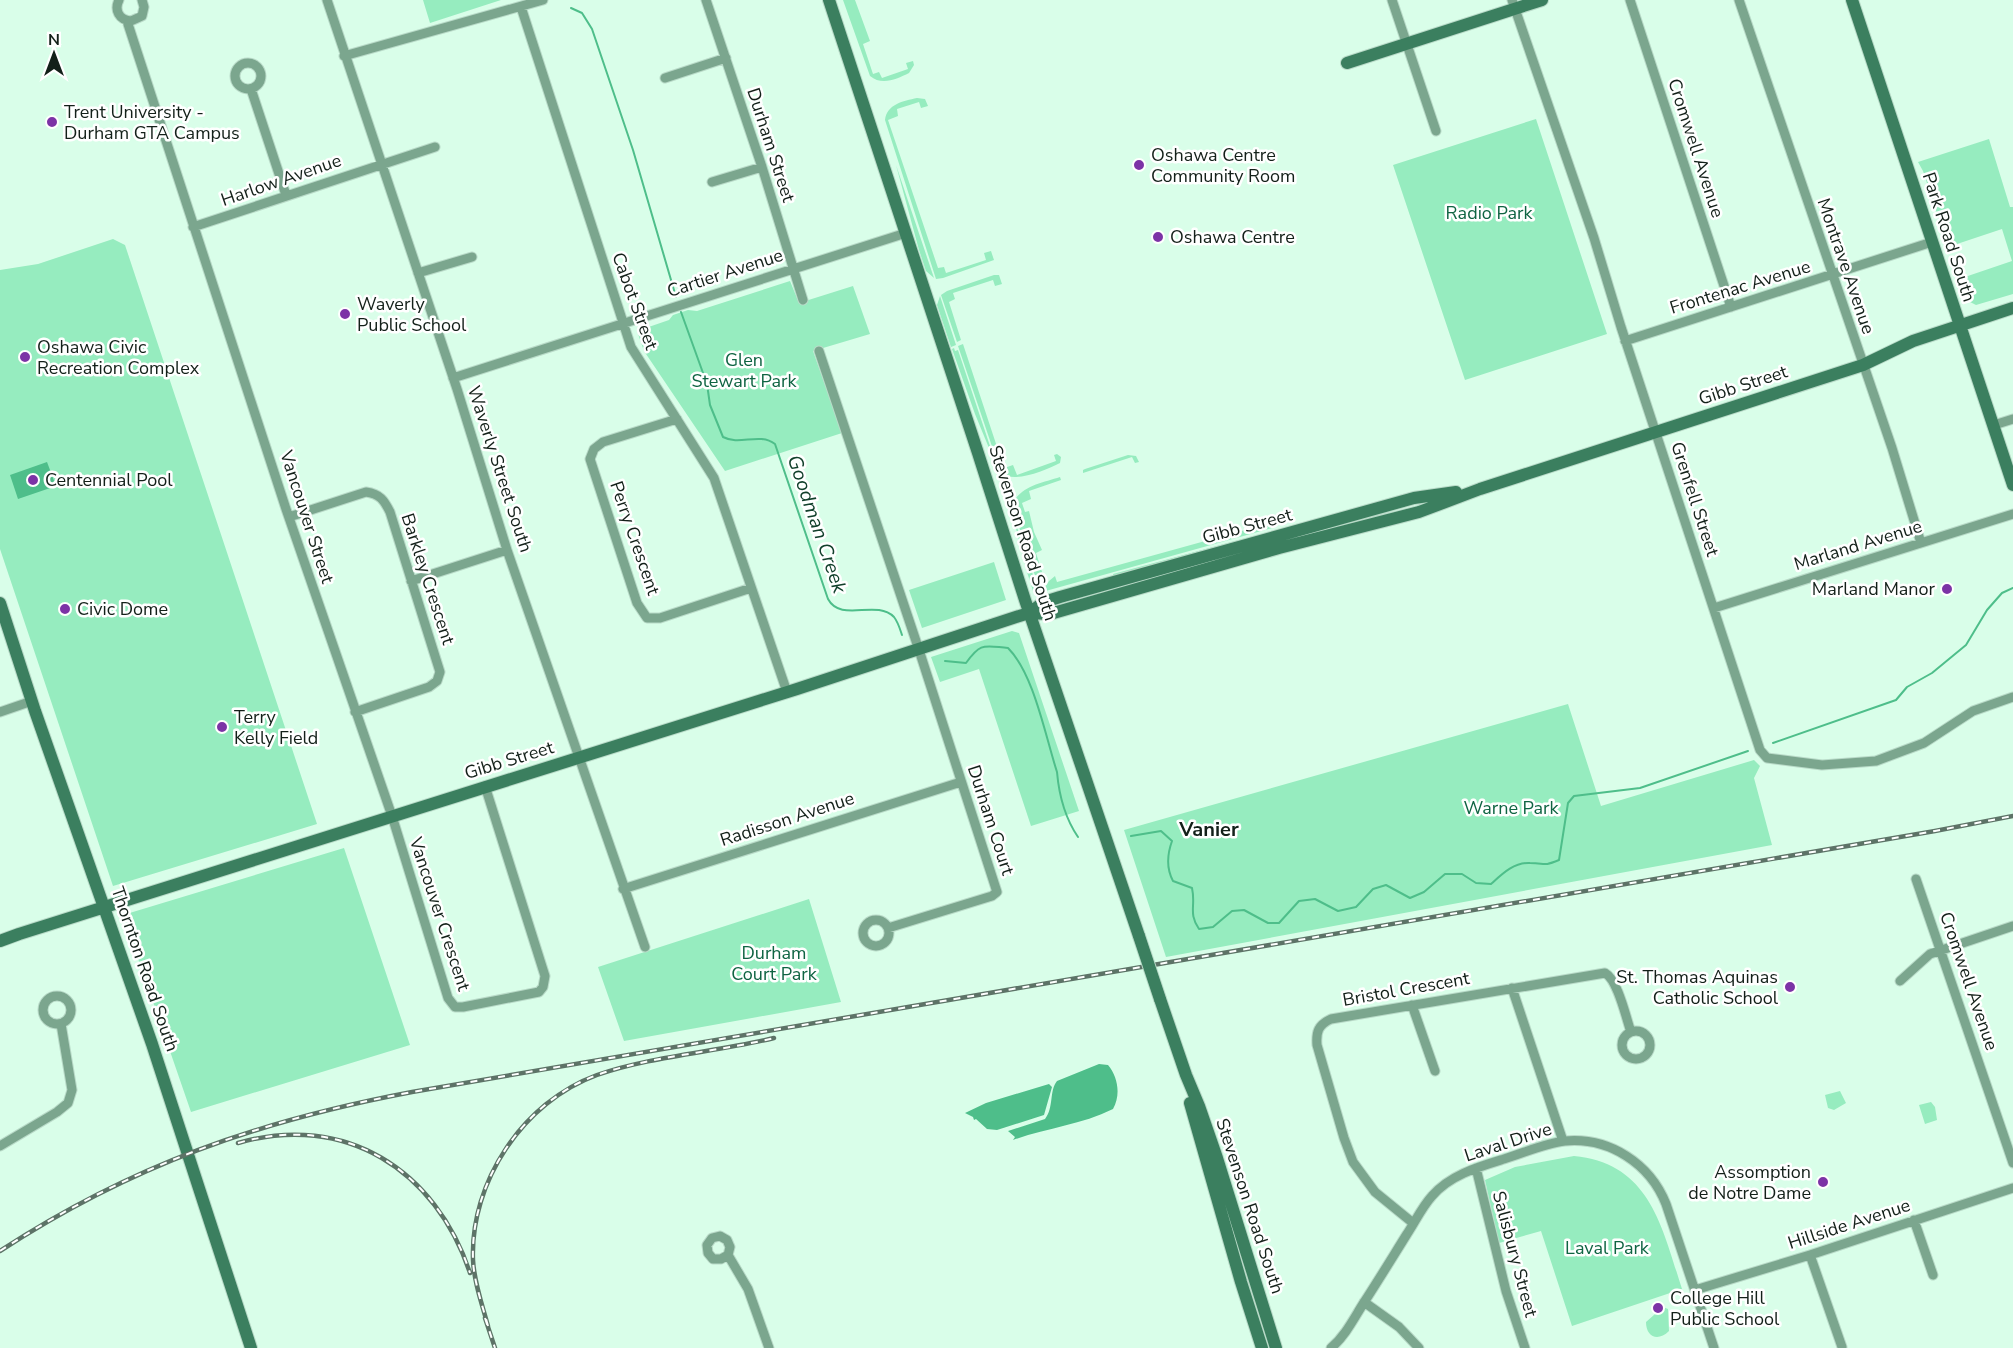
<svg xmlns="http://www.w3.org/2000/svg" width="2013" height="1348" font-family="'Nunito Sans',sans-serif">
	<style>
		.green { fill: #96ecbf }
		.water { fill: #4ebe8a }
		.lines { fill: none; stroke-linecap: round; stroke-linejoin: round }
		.stream { stroke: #4ebe8a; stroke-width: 2 }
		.street-casing { stroke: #b9dac8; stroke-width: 11 }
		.secondary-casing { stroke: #b9dac8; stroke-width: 14 }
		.street { stroke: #7ba68e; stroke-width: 9 }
		.secondary { stroke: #3b7f5f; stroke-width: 12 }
		.rail-casing { stroke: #5d7367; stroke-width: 4.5 }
		.rail { stroke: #fff; stroke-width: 2; stroke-dasharray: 7; stroke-linecap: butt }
		.secondary-bridge-casing { stroke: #b9dac8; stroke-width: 14; stroke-linecap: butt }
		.secondary-bridge { stroke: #3b7f5f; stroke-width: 12 }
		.poi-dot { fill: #7c33a6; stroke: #fff; stroke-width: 2 }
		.labels { text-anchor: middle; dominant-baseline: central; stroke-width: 5; stroke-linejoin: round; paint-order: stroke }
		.poi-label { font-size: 18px; fill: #132019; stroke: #fff; text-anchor: start }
		.street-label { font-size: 18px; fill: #132019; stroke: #fff }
		.park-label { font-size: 18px; fill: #0e6442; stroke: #fff }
		.water-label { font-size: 20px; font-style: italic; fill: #11402b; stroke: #fff }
		.neighbourhood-label { font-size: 20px; font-weight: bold; fill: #132019; stroke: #fff }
	</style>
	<rect width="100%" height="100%" fill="#d9fee9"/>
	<!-- green -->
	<path class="green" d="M423,0H501L430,23Z
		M843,0H855L870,41L863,44L873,74L879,72L882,78L908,69L906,63L913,61L914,65L909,73C897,79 882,86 870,76Z
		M917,98L925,99L928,106L921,108L919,102L897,109L898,116L888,120L938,268L944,267L946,273L986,260L984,253L991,251L994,260L943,278L936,279L885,120C887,104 903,101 917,98Z
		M1536,119L1607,334L1465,380L1393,165Z
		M1989,139L2010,207H2013V294L1976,305L1968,301L1959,279L2012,261L2002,229L1948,247L1923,171L1918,162Z
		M896,165L934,278L926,271L919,250Z
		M113,239L125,245L317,824L113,886L0,549V270L38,264Z
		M994,275H999L1002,284L995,286L993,280L953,293L955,299L949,302L961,340L957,342L941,295L947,291Z
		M790,281L799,303L853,286L870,334L813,351L842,433L725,471L644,351L637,331L669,320L673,315L688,310L697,311Z
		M940,296L956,345L951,347L937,305Z
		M963,344L1004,468L1013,465L1017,475L1056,461L1054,455L1057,454L1061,457L1060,463C1046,470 1014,484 1001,473L958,346Z
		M954,348L955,351L958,350L998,470L975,414L952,349Z
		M1128,455L1136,456L1139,462L1135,463L1132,457L1083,473V470L1085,469Z
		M1060,477L1061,480L1029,491L1031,499L1022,503L1025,512L1029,511L1034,532L1042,550L1036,553L1044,578H1046V582L1040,591L1012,505C1020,486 1042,483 1060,477Z
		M1011,509L1038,590V594L1033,591L1027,572Z
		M1276,516V523L1272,528L1042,592L1049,581L1055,576L1057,582L1263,525V518Z
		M1273,531L1269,534L1114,577L1113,574Z
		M994,562L1006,600L922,628L909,590Z
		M1012,631L1019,633L1079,811L1031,826L979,669L940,682L931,657Z
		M1568,704L1601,806L1754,760L1760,766L1754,778L1772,845L1166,957L1124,830Z
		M344,848L410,1045L191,1112L123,915Z
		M809,899L841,1002L624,1041L598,967Z
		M1840,1091L1846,1103L1834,1110L1828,1108L1825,1095Z
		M1931,1102L1935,1107L1937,1120L1925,1124L1919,1105Z
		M1574,1156C1650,1163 1662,1227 1682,1289L1572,1326L1541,1231L1499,1243L1485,1180L1515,1167Z
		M1663,1307L1668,1309L1669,1331C1658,1342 1646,1337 1646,1322Z"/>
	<!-- water -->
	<path class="water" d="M47,462L56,486L18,499L10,475Z
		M1099,1064L1108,1065C1118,1077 1121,1095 1113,1109C1081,1125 1046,1128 1013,1140L1015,1137L1008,1131L1045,1119C1054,1108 1049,1091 1057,1081Z
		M1049,1084L1052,1087L1044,1115L997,1130L987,1129L976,1119L974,1120L973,1117L965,1113L986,1103Z"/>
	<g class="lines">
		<!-- stream -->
		<path class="stream" d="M571,8L582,13L592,29L633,150L676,297
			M681,312L707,384L710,405L723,437C740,446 759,432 775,444L828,599C841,623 876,599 894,617C898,622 900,629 902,635
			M945,661L966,663C981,642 984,646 1008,648C1034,674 1045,735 1057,772C1059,795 1065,818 1078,837
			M1773,743L1896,700L1907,687L1932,673L1966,645L1987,610L2002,593L2013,588
			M1131,836L1161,831L1172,841C1167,855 1166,868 1173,881L1192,888C1196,906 1188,913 1199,929L1213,927L1232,911L1244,910L1268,923H1279L1299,901L1315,899L1338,911L1356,907L1373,889L1386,885L1410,898L1424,892L1445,874H1462L1476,883L1491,884C1502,874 1514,862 1530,863C1546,863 1542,867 1559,860L1568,803L1574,796L1640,788L1748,751"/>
		<!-- street casing -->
		<g class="street-casing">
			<path id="street" d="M119,0C114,10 119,20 131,21L142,16L144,7L142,0
				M327,0L457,389L507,550L645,947
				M706,0L762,167L803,300
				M1392,0L1436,131
				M1512,0L1594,238L1621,327L1760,750L1767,758L1822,765L1876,761L1924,743L1973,711L2013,697
				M1630,0L1731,307
				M1739,0L1892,448L1921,543
				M521,7L631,347L714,478L787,692
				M127,21L286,509L392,816L448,998L455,1007H463L539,992L543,987L545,976L485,786
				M344,56L543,0
				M235 76a13 13 0 1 1 26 0a13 13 0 1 1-26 0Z
				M665,78L726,58
				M251,89L286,195
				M712,182L762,167
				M193,227L435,147
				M418,273L472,257
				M1625,341L1932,242
				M819,351L919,650L997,892L992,896L888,928
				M453,378L906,233
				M677,419L603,442L594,449L590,459L637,603L647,618H660L751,588
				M1994,425L2013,419
				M289,517L366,492C380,494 384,500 390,512L440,672L437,681L429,687L355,712
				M411,581L507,550
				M1714,608L2013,514
				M0,712L32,701
				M1916,879L2013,1163
				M623,889L961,782
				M863 933a13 13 0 1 1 26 0a13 13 0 1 1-26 0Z
				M1900,981L1930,954L2013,926
				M1512,988L1563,1141
				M43 1010a14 14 0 1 1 28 0a14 14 0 1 1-28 0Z
				M1412,1005L1435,1071
				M1622 1045a14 14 0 1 1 28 0a14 14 0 1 1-28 0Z
				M0,1146L57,1112L68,1103L72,1090L61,1024
				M1476,1168L1506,1291L1525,1348
				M1914,1220L1933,1275
				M1413,1223L1375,1192L1353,1162L1344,1138L1317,1045C1316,1032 1318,1025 1331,1019L1605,973C1618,980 1626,1018 1631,1032
				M728,1255L721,1259H713L708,1253L707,1245L712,1238L720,1236L727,1240L730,1247L728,1255L748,1289L769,1348
				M1810,1255L1842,1347
				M1695,1290L1810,1255L2013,1188
				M1364,1302L1399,1327L1419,1348
				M1331,1348C1345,1336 1353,1320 1363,1304C1378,1281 1392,1258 1407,1234C1415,1222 1422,1207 1432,1196C1450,1175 1478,1167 1504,1159C1524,1153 1545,1143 1565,1141C1610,1137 1650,1164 1666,1204L1714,1348"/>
		</g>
		<!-- secondary casing -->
		<g class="secondary-casing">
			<path id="secondary" d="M829,0L978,453L1025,600L1139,936
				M1852,0L2013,485
				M1347,63L1542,0
				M0,603L35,711L152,1044L251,1348
				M1029,613L1044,602L1060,597L1414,498L1456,492
				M0,941L19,934L797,689L1016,617L1029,613L1050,614L1279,548L1419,512L1480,489L1863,365L1913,341L2013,308
				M1160,999L1186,1075L1199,1106L1217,1158L1276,1348
				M1190,1103L1241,1282L1262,1348"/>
		</g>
		<!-- street -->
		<use href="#street" class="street"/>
		<!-- secondary -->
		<use href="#secondary" class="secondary"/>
		<!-- rail casing -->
		<g class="rail-casing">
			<path id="rail" d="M238,1143C345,1112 436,1170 470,1273
				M0,1251C132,1165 258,1121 412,1092L1935,831L2013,816
				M485,1318L495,1348
				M488,1326C482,1304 474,1282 473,1260C470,1182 523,1102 597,1075C651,1056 717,1052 774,1038"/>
		</g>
		<!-- rail -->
		<use href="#rail" class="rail"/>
		<!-- secondary-bridge casing -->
		<g class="secondary-bridge-casing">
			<path id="secondary-bridge" d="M1139,936L1160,999"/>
		</g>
		<!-- secondary-bridge -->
		<use href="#secondary-bridge" class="secondary-bridge"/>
	</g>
	<!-- markers -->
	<g class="poi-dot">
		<circle cx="52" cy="122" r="6"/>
		<circle cx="1139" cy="165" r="6"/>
		<circle cx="1158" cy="237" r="6"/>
		<circle cx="345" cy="314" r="6"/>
		<circle cx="25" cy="357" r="6"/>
		<circle cx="33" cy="480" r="6"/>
		<circle cx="1947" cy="589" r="6"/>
		<circle cx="65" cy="609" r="6"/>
		<circle cx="222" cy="727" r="6"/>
		<circle cx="1790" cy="987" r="6"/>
		<circle cx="1823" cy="1182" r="6"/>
		<circle cx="1658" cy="1308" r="6"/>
	</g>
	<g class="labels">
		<!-- poi labels -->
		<g class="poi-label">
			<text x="64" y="112">Trent University -<tspan x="64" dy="21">Durham GTA Campus</tspan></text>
			<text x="1151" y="155">Oshawa Centre<tspan x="1151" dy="21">Community Room</tspan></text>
			<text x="1170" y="237">Oshawa Centre</text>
			<text x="357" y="304">Waverly<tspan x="357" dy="21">Public School</tspan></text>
			<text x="37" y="347">Oshawa Civic<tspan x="37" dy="21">Recreation Complex</tspan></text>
			<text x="45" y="480">Centennial Pool</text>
			<text x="1935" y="589" text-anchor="end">Marland Manor</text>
			<text x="77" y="609">Civic Dome</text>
			<text x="234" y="717">Terry<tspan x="234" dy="21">Kelly Field</tspan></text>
			<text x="1778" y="977" text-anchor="end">St. Thomas Aquinas<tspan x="1778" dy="21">Catholic School</tspan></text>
			<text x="1811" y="1172" text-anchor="end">Assomption<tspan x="1811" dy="21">de Notre Dame</tspan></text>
			<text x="1670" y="1298">College Hill<tspan x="1670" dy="21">Public School</tspan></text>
		</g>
		<!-- street labels -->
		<g class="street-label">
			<text transform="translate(771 145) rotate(72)">Durham Street</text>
			<text transform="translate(1696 148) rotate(72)">Cromwell Avenue</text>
			<text transform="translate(281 180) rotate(-19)">Harlow Avenue</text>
			<text transform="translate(1949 237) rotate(72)">Park Road South</text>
			<text transform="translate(1846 266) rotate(71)">Montrave Avenue</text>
			<text transform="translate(725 273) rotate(-18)">Cartier Avenue</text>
			<text transform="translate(1740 287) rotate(-17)">Frontenac Avenue</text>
			<text transform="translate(635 301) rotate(70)">Cabot Street</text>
			<text transform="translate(1743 385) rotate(-18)">Gibb Street</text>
			<text transform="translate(500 469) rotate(72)">Waverly Street South</text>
			<text transform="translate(1695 499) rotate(72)">Grenfell Street</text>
			<text transform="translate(307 517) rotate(72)">Vancouver Street</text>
			<text transform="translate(1247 526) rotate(-15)">Gibb Street</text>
			<text transform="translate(1023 533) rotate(72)">Stevenson Road South</text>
			<text transform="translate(635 538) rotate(71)">Perry Crescent</text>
			<text transform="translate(1858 545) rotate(-17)">Marland Avenue</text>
			<text transform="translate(428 579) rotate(72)">Barkley Crescent</text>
			<text transform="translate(509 760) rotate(-17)">Gibb Street</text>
			<text transform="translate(787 819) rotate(-18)">Radisson Avenue</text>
			<text transform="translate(991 820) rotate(72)">Durham Court</text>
			<text transform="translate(440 914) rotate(72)">Vancouver Crescent</text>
			<text transform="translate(145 969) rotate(71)">Thornton Road South</text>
			<text transform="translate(1969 981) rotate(71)">Cromwell Avenue</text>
			<text transform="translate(1406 989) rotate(-10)">Bristol Crescent</text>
			<text transform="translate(1508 1142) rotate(-18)">Laval Drive</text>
			<text transform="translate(1250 1206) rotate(72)">Stevenson Road South</text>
			<text transform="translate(1849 1224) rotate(-18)">Hillside Avenue</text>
			<text transform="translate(1515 1254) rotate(75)">Salisbury Street</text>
		</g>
		<!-- park labels -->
		<g class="park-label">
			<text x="1489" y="213">Radio Park</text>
			<text x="744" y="360">Glen<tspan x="744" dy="21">Stewart Park</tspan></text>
			<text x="1511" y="808">Warne Park</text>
			<text x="774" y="953">Durham<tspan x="774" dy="21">Court Park</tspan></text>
			<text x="1607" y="1248">Laval Park</text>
		</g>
		<!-- water labels -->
		<g class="water-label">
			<text transform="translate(817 524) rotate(71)">Goodman Creek</text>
		</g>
		<!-- neighbourhood labels -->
		<g class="neighbourhood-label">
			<text x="1209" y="829">Vanier</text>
		</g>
	</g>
	<!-- north arrow -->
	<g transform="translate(54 54)" stroke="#ffffff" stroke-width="4.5" paint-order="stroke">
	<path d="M0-4.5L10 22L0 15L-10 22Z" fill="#132019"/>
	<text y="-9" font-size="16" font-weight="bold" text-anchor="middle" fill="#132019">N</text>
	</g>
</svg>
